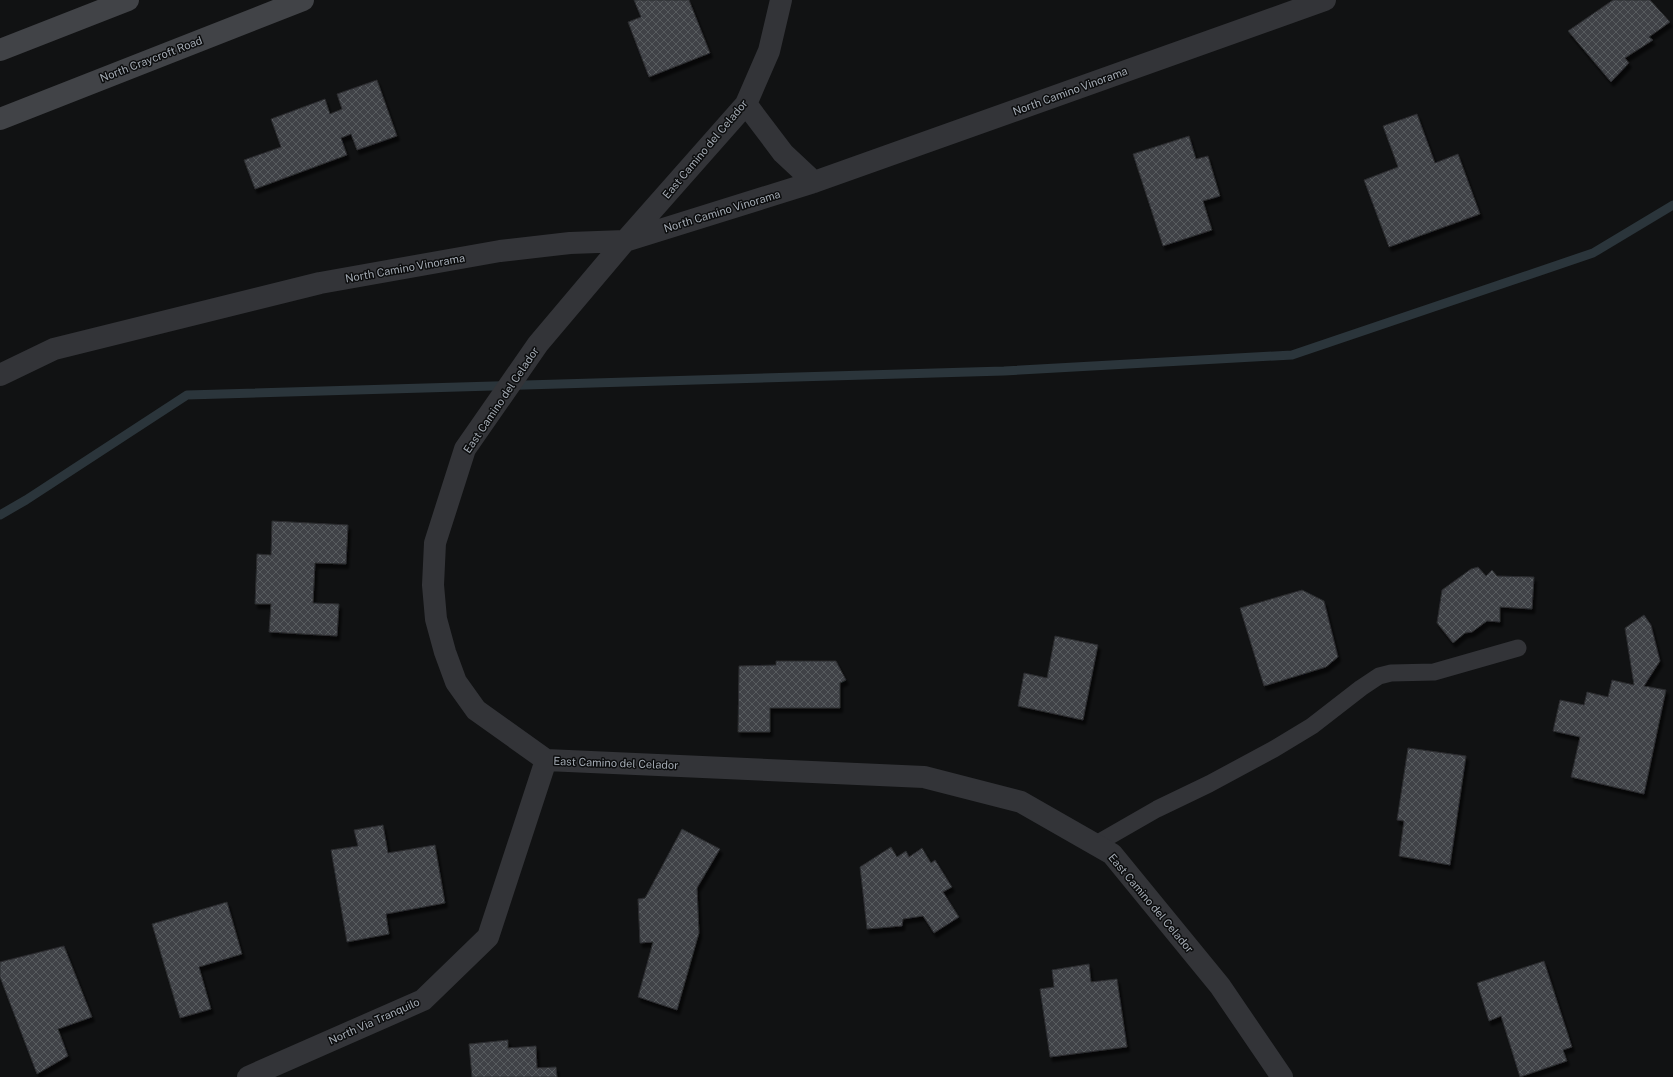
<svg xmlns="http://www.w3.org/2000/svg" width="1673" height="1077" font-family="'Public Sans',sans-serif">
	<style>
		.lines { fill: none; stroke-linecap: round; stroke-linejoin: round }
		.stream { stroke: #2b353b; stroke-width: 9 }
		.building { fill: url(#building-cross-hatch); stroke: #2b2c2f; filter: url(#shadow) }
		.service { stroke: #333438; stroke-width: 17 }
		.minor { stroke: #333438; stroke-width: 22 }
		.secondary { stroke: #414347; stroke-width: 22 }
		.labels { text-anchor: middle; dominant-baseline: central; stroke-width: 3; stroke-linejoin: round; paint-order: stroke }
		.street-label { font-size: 11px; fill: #a3aab3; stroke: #0c0d0e }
	</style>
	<defs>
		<pattern id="building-cross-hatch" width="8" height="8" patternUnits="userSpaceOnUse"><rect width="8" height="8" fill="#404246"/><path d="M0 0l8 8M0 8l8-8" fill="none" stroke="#585b5e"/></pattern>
		<filter id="shadow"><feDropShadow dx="2.5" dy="4.5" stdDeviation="1" flood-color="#0009"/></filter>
	</defs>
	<rect width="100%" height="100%" fill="#111213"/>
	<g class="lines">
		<!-- stream -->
		<path class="stream" d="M0,515L26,500L187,395L1004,371L1292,355L1593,253L1673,205"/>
	</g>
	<!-- building -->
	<path class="building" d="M634,0H689L710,53L649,77L628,22L641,17Z
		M1613,0H1650L1670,22L1649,37L1653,40L1625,58L1629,63L1611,82L1568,31Z
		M377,80L397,136L357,150L351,134L341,138L347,155L255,189L244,160L281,147L271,119L325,99L330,114L342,109L337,94Z
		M1417,114L1435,163L1458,154L1480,214L1389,247L1364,180L1398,167L1383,126Z
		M1189,136L1196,159L1208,156L1220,196L1203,201L1212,230L1163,246L1133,154Z
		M272,521L348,525L346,564L315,563L313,603L339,604L337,636L269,632L271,604H255L257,554L271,555Z
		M1478,567L1486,576L1492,570L1497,576L1534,577L1532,609L1500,607V622L1487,621L1472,632L1465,633L1453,643L1437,623L1442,590L1471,569Z
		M1302,590L1324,601L1338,657L1326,667L1264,686L1240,608Z
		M1644,615L1651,625L1660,661L1644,686L1666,690L1644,794L1571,777L1580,737L1553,731L1560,700L1584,705L1587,692L1608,697L1612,680L1634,685L1625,628Z
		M1055,636L1098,645L1083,720L1018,706L1024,673L1047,678Z
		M776,661H836L846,680L840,683V708H770V732H738L739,666L776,665Z
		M1408,748L1466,756L1450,865L1399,856L1404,821L1397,820Z
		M383,825L388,853L435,845L445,903L386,914L389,934L347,942L331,850L358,846L354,830Z
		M682,829L720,849L697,888L699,933L677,1010L638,997L653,942L640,943L638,899L645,898Z
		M891,847L897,857L906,851L909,857L922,848L931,863L935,860L952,887L943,892L959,917L934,933L923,916L903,919L902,926L867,929L860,867Z
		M227,902L242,954L199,967L211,1009L180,1018L152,924Z
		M64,946L92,1017L58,1029L68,1056L37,1074L0,977V962Z
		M1544,961L1572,1047L1563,1050L1567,1061L1520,1077L1501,1016L1489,1021L1477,983Z
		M1089,964L1091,982L1117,979L1127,1047L1050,1057L1040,989L1054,987L1052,970Z
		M508,1040V1048L536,1046L537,1068L556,1067L557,1077H472L469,1044Z"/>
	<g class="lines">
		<!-- service -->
		<path class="service" d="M1096,844L1157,809L1209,784L1274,749L1312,726L1361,688L1379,676L1391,673L1434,672L1518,648"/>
		<!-- minor -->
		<path class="minor" d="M781,0L769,51L746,104L625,241L538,344L465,449L435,543L433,585L436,619L445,652L456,682L476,710L546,760L924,777L1021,802L1112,854L1220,986L1282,1077
			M746,104L783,153L814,182
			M0,375L54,349L320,283L500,251L570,243L625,241L814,182L1325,0
			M248,1077L423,1000L488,937L546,760"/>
		<!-- secondary -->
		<path class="secondary" d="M0,50L128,0
			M0,119L303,0"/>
	</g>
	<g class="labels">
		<!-- street labels -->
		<g class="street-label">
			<text transform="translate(151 59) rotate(-21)">North Craycroft Road</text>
			<text transform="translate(1070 91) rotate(-20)">North Camino Vinorama</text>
			<text transform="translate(705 149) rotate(-50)">East Camino del Celador</text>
			<text transform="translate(722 211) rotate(-17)">North Camino Vinorama</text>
			<text transform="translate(405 268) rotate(-10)">North Camino Vinorama</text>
			<text transform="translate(501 400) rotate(-56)">East Camino del Celador</text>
			<text transform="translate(616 763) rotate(2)">East Camino del Celador</text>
			<text transform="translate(1151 903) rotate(50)">East Camino del Celador</text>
			<text transform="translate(374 1021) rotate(-24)">North Via Tranquilo</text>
		</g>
	</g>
</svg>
